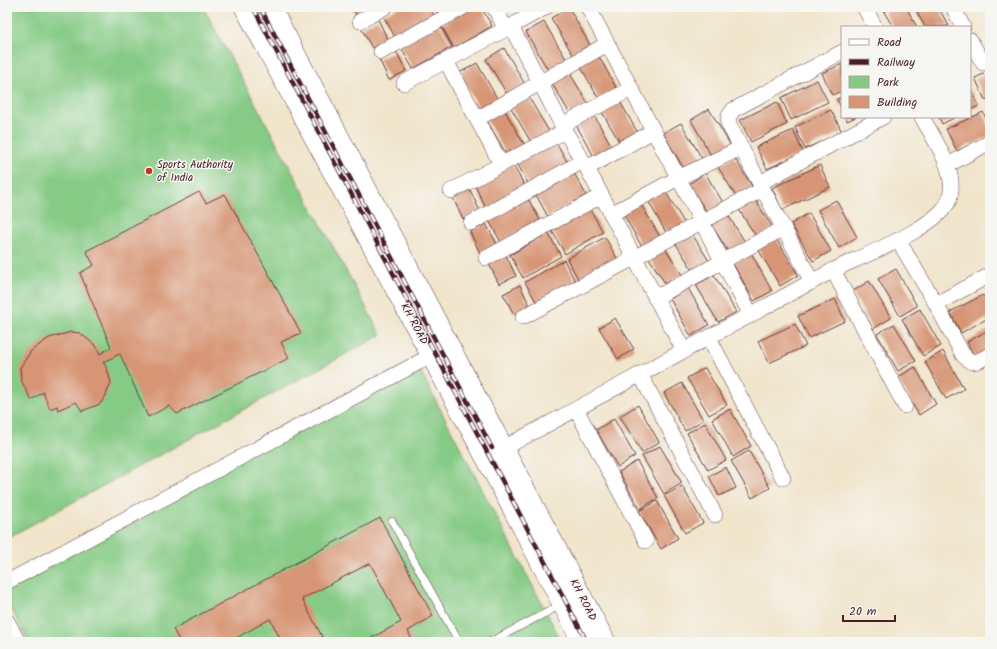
<svg xmlns="http://www.w3.org/2000/svg" width="997" height="649" font-family="Kalam,sans-serif">
	<style>
		.green { fill: #86cb85; stroke: #687558 }
		.building { fill: #d79575 }
		.lines { fill: none; stroke-linecap: round; stroke-linejoin: round }
		.service-casing { stroke: #633d43; stroke-width: 8 }
		.minor-casing { stroke: #633d43; stroke-width: 16 }
		.secondary-casing { stroke: #633d43; stroke-width: 22 }
		.service { stroke: #fff; stroke-width: 7 }
		.minor { stroke: #fff; stroke-width: 15 }
		.secondary { stroke: #fff; stroke-width: 21 }
		.rail-casing { stroke: #4a1f2b; stroke-width: 4.5 }
		.rail { stroke: #f6f6f2; stroke-width: 3; stroke-dasharray: 9; stroke-linecap: butt }
		.poi-dot { fill: #c8321e; stroke: #f6f6f2; stroke-width: 1.5 }
		.labels { text-anchor: middle; dominant-baseline: central; stroke-width: 3; stroke-linejoin: round; paint-order: stroke }
		.poi-label { font-size: 11px; fill: #4a1f2b; stroke: #f6f6f2; text-anchor: start }
		.street-label { font-size: 11px; fill: #4a1f2b; stroke: #f6f6f2 }
	</style>
	<rect width="100%" height="100%" fill="#f6f6f2"/>
	<filter id="ink" filterUnits="userSpaceOnUse"><feTurbulence type="fractalNoise" baseFrequency=".025" numOctaves="2"/><feDisplacementMap in="SourceGraphic" scale="8" xChannelSelector="R" yChannelSelector="G"/><feConvolveMatrix kernelMatrix="1 2 1 2 8 2 1 2 1" color-interpolation-filters="sRGB"/></filter>
	<filter id="wash" filterUnits="userSpaceOnUse"><feTurbulence type="fractalNoise" baseFrequency=".012" numOctaves="4" result="noise"/><feDisplacementMap in="SourceGraphic" scale="16" xChannelSelector="R" yChannelSelector="G"/><feGaussianBlur stdDeviation="0.9" result="paint"/><feColorMatrix in="noise" values="0 0 0 0 0 0 0 0 0 0 0 0 0 0 0 0 0 1.4 0 .05"/><feComposite in="paint" operator="in"/></filter>
	<g filter="url(#wash)">
		<rect width="100%" height="100%" fill="#f1e5cc"/>
		<!-- green -->
		<path class="green" d="M7,7H203L381,335L7,538Z
			M415,361L562,642H29L11,609L7,583Z"/>
		<g id="blocks">
			<!-- building -->
			<path class="building" d="M352,7H373L357,17Z
				M398,7H429L435,17L396,39L383,15Z
				M434,7H452L438,15Z
				M472,7H481L492,26L454,48L441,25Z
				M893,7H906L917,27H893L884,12Z
				M914,7H938L949,26L925,27Z
				M569,8L590,45L573,55L551,18Z
				M378,19L388,40L372,48L361,28Z
				M544,22L566,59L548,70L526,32Z
				M439,24L452,47L413,69L400,46Z
				M504,48L526,86L508,96L486,59Z
				M396,51L406,71L389,80L379,59Z
				M597,53L618,91L600,101L579,64Z
				M477,63L498,100L480,110L459,73Z
				M842,64V91L832,95L822,73Z
				M568,70L590,107L572,117L550,80Z
				M990,71V97L985,100L975,78Z
				M817,80L828,102L791,120L781,98Z
				M970,88L979,106L970,110Z
				M528,96L550,133L532,144L510,106Z
				M842,97V109L837,99Z
				M618,98L639,135L622,146L600,109Z
				M777,102L787,124L751,142L740,120Z
				M504,109L525,146L508,157L486,119Z
				M709,109L731,146L712,157L691,120Z
				M831,110L842,132L805,149L795,127Z
				M592,112L614,150L596,160L575,123Z
				M983,112L990,127V136L957,151L946,129Z
				M846,117H856L847,121Z
				M939,117H956L942,124Z
				M681,123L703,160L685,171L663,133Z
				M793,130L803,152L767,169L756,147Z
				M556,142L569,165L530,187L517,163Z
				M734,157L753,188L737,198L718,167Z
				M513,165L526,188L487,210L475,186Z
				M820,165L830,187L782,210L772,188Z
				M573,171L586,195L548,217L535,193Z
				M705,173L724,204L708,214L689,184Z
				M664,189L686,226L668,236L647,199Z
				M470,190L480,211L463,219L453,198Z
				M199,192L206,203L225,194L301,333L281,342L289,358L177,414L169,406L148,417L120,354L103,362L107,368L111,383L105,397L100,404L82,411L76,402L58,410L57,406L50,409L43,392L31,400L21,380L20,368L31,351L49,338L71,332L80,333L96,346L100,354L111,347L80,273L94,265L86,251Z
				M527,197L540,220L501,242L488,219Z
				M754,198L773,228L757,238L738,208Z
				M836,200L857,237L839,248L818,210Z
				M640,202L661,239L644,250L622,212Z
				M590,209L603,232L565,254L552,231Z
				M726,212L745,242L729,253L710,222Z
				M809,213L831,251L813,261L791,224Z
				M486,224L497,244L480,253L470,232Z
				M548,233L561,256L523,278L510,255Z
				M692,234L711,264L695,274L676,244Z
				M605,237L618,260L580,282L567,259Z
				M776,238L798,275L780,286L758,249Z
				M665,248L684,278L668,288L649,258Z
				M751,253L772,291L754,301L733,264Z
				M506,255L516,276L499,284L489,264Z
				M564,260L576,283L538,305L525,282Z
				M896,269L917,306L900,316L878,279Z
				M714,275L736,312L718,322L696,285Z
				M869,281L891,318L873,329L852,292Z
				M520,285L530,306L514,314L503,294Z
				M688,288L709,325L691,336L670,299Z
				M983,295L990,309V317L961,333L950,312Z
				M835,299L845,321L809,338L798,316Z
				M920,309L941,346L923,356L902,319Z
				M615,318L634,349L618,359L599,328Z
				M795,324L806,346L769,363L758,341Z
				M894,324L916,361L898,371L877,334Z
				M990,329V355L977,362L967,342Z
				M943,351L964,389L946,399L925,362Z
				M915,367L936,404L919,415L897,378Z
				M705,368L727,405L709,415L687,378Z
				M682,383L703,420L685,431L664,393Z
				M638,405L659,442L642,453L620,416Z
				M730,409L751,446L733,457L712,419Z
				M614,419L635,456L618,467L596,430Z
				M705,423L726,460L708,470L687,433Z
				M660,446L682,483L664,494L642,456Z
				M749,451L770,488L752,498L731,461Z
				M637,461L658,498L640,509L619,472Z
				M726,467L736,488L719,496L709,476Z
				M682,486L703,523L685,533L664,496Z
				M657,501L678,538L661,549L639,511Z
				M380,518L433,616L408,631L413,642H364L401,622L370,563L302,599L325,642H282L270,619L229,642H180L173,629Z"/>
		</g>
	</g>
	<g filter="url(#ink)">
		<use href="#blocks" fill-opacity="0" stroke="#633d43" stroke-width="1"/>
		<g class="lines">
			<!-- service casing -->
			<g class="service-casing">
				<path id="service" d="M392,521L459,642
					M490,642L561,605"/>
			</g>
			<!-- minor casing -->
			<g class="minor-casing">
				<path id="minor" d="M588,7L751,315
					M864,7L875,27
					M953,7L963,27
					M360,21L385,7
					M511,26L565,131L587,168L684,351
					M506,29L546,7
					M970,40L983,63
					M381,52L464,7
					M446,61L501,164
					M404,83L506,29L494,7
					M477,119L607,44
					M562,125L631,89
					M948,165L990,142
					M587,168L653,131
					M760,183L883,117
					M451,191L565,131
					M611,214L678,178L741,148
					M471,223L583,161
					M898,240L936,304L963,355L971,362L978,361L990,355
					M486,258L601,196
					M833,270L905,406
					M812,282L728,123L729,116L733,110L842,52
					M655,298L784,228
					M936,304L990,275
					M523,317L763,189
					M709,338L783,478
					M640,374L715,515
					M576,409L646,541
					M494,453C571,412 647,371 724,329C765,308 805,284 846,264C871,253 940,225 949,200C959,173 934,140 922,117
					M7,582L440,351
					M7,621L18,642"/>
			</g>
			<!-- secondary casing -->
			<g class="secondary-casing">
				<path id="secondary" d="M245,7L486,457L583,642
					M270,7L605,642"/>
			</g>
			<!-- service -->
			<use href="#service" class="service"/>
			<!-- minor -->
			<use href="#minor" class="minor"/>
			<!-- secondary -->
			<use href="#secondary" class="secondary"/>
			<!-- rail casing -->
			<g class="rail-casing">
				<path id="rail" d="M253,7L587,642
					M260,7L492,448"/>
			</g>
			<!-- rail -->
			<use href="#rail" class="rail"/>
		</g>
	</g>
	<!-- markers -->
	<circle class="poi-dot" cx="149" cy="171" r="4"/>
	<g class="labels">
		<!-- poi labels -->
		<g class="poi-label">
			<text x="157" y="165">Sports Authority<tspan x="157" dy="13">of India</tspan></text>
		</g>
		<!-- street labels -->
		<g class="street-label">
			<text transform="translate(414 324) rotate(62)">KH ROAD</text>
			<text transform="translate(583 600) rotate(63)">KH ROAD</text>
		</g>
	</g>
	<!-- margin -->
	<rect width="997" height="649" fill="none" stroke="#f6f6f2" stroke-width="24"/>
	<!-- legend -->
	<rect x="841" y="26" width="130" height="92" fill="#f6f6f2" stroke="#b1a0a2"/>
	<rect x="849" y="39" width="20" height="6" fill="#ffffff" stroke="#b1a0a2"/>
	<text x="877" y="46" font-size="12" fill="#4a1f2b">Road</text>
	<rect x="849" y="59" width="20" height="6" fill="#4a1f2b" stroke="#b1a0a2"/>
	<text x="877" y="66" font-size="12" fill="#4a1f2b">Railway</text>
	<rect x="849" y="76" width="20" height="12" fill="#86cb85" stroke="#b1a0a2"/>
	<text x="877" y="86" font-size="12" fill="#4a1f2b">Park</text>
	<rect x="849" y="96" width="20" height="12" fill="#d79575" stroke="#b1a0a2"/>
	<text x="877" y="106" font-size="12" fill="#4a1f2b">Building</text>
	<!-- scale -->
	<path d="M843 615v6h52v-6" fill="none" stroke="#4a1f2b" stroke-width="2"/>
	<text x="849" y="615" font-size="12" fill="#4a1f2b" stroke="#f6f6f2" stroke-width="3" paint-order="stroke">20 m</text>
</svg>
